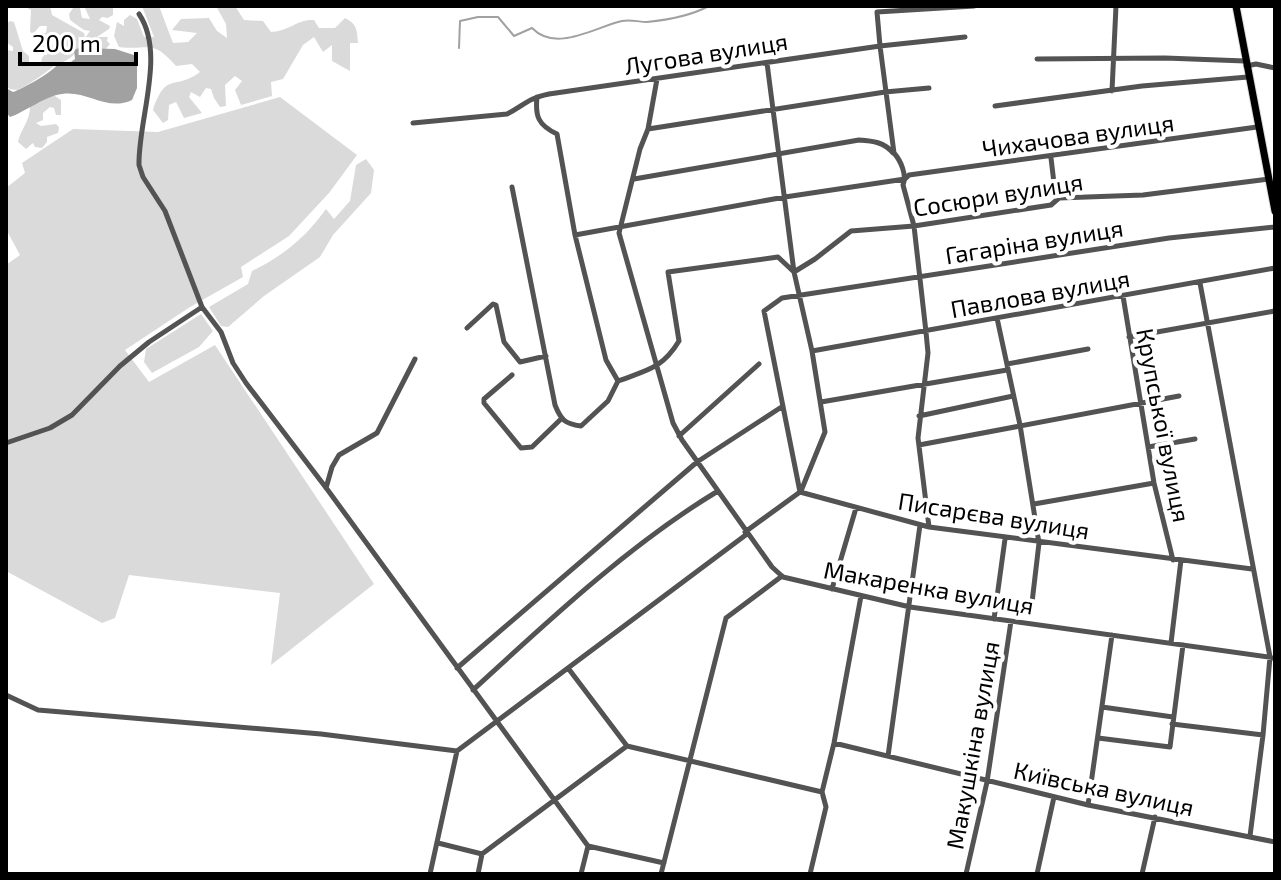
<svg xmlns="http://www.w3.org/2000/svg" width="1281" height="880" font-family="'Exo 2',sans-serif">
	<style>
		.green { fill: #dadada }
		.water { fill: #a1a1a1 }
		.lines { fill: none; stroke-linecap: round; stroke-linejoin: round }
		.stream { stroke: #a1a1a1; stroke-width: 2 }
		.major-casing { stroke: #dbdbdb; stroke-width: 9 }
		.minor { stroke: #535353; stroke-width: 5 }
		.major { stroke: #000; stroke-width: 7 }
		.labels { text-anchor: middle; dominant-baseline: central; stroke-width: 8; stroke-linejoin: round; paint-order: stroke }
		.street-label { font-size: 24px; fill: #000; stroke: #fff }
	</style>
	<rect width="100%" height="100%" fill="#fff"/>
	<!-- green -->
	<path class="green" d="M24,6H50L52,15L84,33L85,38L90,31L84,30L70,20L69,14L73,8H80L82,18L90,19L84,6H113V15L108,18L102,17L99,20L110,26L109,29L97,37H108L107,41L110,44L105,50L85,45L83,41C76,53 71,61 56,64C53,68 24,88 19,89C14,91 10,89 6,87V50L13,51V47L6,42V24L10,21L14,22L23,51L29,56V63L41,64L42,58L52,45L64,52L52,38L49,41L53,44L48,46L47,50L39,48V34L46,33L47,26H40L33,34L30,32L31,10Z
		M142,6H159L173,43L188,42L197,33L172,30L181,19L209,18L217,31L227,38L226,24L216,6H235L244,20L263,21L271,32C290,31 297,19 314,20L319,28H335L345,18C357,24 357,30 358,43H350V71L332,61V45L323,52L314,37L303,45L283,79L271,82L272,96L241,105L235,90L242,81L235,76L225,85L226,106L220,107L214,98L211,89L206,88L200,97L191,92L189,97L202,113L184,118L176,102L169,105L168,120L163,123L153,110C166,71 174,91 200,72L192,64L176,66C151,38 150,51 119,47L114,36L117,22L124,26V20L130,15L137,19L144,37H154Z
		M55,96L61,100V115H56L54,108L50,107L43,113V120L36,123L41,126L56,124L59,127L58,133L47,137V142L42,148L35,147L33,143L26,149L18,142C21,128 30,122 30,106L47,97Z
		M280,97L357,155L329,193L289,236L241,267L243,277L190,307L125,350L149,382L215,345L374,584L271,665L280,593L129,575L115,618L102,623L6,571V265L20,255L6,229V188L25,173L22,163L73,129L158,132Z
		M366,159L374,170L371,193L333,235L320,257L264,296L228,327L221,326L209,307L248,284L252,271C283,256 306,237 326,209L334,219L350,201L356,165Z
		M201,314L213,331L199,347L152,373L144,362L146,349Z"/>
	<!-- water -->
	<path class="water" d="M79,48L115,49L137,56V88L132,100C107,112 87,90 62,94C45,96 25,112 10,117L6,112V88L13,92C24,88 51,73 57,65L68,64L75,59L74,50Z"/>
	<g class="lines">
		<!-- stream -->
		<path class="stream" d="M459,48L460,21L478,17H498L514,36L532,28C556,53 595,27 622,21C631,19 638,22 647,22C668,20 690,16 709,6"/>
		<!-- major casing -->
		<g class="major-casing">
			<path id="major" d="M1236,6L1275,211"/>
		</g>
		<!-- minor -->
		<path class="minor" d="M139,14C166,54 138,119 139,165L143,177L165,211L202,307L221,332L233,363L246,383L327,489L588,846L581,874
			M1037,59L1165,58L1245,61
			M767,63L794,272L812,351L825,432L801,491
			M1246,66L1256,64L1275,68
			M657,79L648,129L640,149L619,233L673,423L682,440L772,567L783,577L910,607L1275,658
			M1112,91L1116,6
			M537,97C535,116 538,125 557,134L575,235L606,360L618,381
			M995,106L1142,86L1248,77
			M413,123L507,114C525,105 526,99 549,94L880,46L877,12L974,6
			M648,129L885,92L929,88
			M1051,158L1056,200
			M634,179L859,140C873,141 884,142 893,153
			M512,187L555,405C561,420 565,424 581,426L608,401L618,381C647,370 662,369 679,341L668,272L778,257L794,272L815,259L851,231L914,226L1051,205L1059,198L1143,195L1269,179
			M575,235L785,197L905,179L909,175L1257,127
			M1200,283L1270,657L1263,735L1250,836
			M1123,296L1154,483L1173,560
			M997,318L1020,425L1039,543L1031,611
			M467,328L493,304L496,305L504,342L520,362L546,356
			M1129,337L1275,311
			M812,351L1275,268
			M1007,364L1088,349
			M512,375L484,399V403L521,448L532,447L561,419
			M821,402L1007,370
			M919,416L1013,396
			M679,436L759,364
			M6,443L50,428L72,415L120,366L149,342L202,307
			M919,445L1179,396
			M1148,447L1195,439
			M326,488L332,467L339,455L377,433L415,359
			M800,492L764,311L782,298L1169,238L1275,227
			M1034,504L1154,483
			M929,527L918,438L928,353L926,332L914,226L903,185C907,175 901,161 894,153L880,46L965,37
			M745,532L800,492L929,527L1252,569
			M832,589L856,508
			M994,619L1005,539
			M1171,643L1181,560
			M457,668L697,462L783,406
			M568,668L627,746L822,792
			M473,690C548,621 630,544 718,491
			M6,695L38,710L321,734L457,751
			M1102,707L1173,717
			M1172,724L1263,735
			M1098,738L1170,747L1183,645
			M834,743L1088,805L1275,842
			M888,756L920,525
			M1088,805L1112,635
			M438,843L482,854
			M588,846L664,863
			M430,874L457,751L747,534
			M478,874L482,854L627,746
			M661,874L726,618L782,576
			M810,874L826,807L822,792L834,743L861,596
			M966,874L987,782L1011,621
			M1037,874L1054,797
			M1142,874L1155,817"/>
		<!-- major -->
		<use href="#major" class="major"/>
	</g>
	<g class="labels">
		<!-- street labels -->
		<g class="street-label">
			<text transform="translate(706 53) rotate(-9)">Лугова вулиця</text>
			<text transform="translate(1078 135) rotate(-8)">Чихачова вулиця</text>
			<text transform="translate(998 194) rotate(-9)">Сосюри вулиця</text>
			<text transform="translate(1034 241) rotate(-9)">Гагаріна вулиця</text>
			<text transform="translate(1040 293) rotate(-10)">Павлова вулиця</text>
			<text transform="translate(1164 425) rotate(79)">Крупської вулиця</text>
			<text transform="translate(994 515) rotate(9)">Писарєва вулиця</text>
			<text transform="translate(929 587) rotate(10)">Макаренка вулиця</text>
			<text transform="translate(972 745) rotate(-80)">Макушкіна вулиця</text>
			<text transform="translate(1104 788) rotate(12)">Київська вулиця</text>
		</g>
	</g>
	<!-- border -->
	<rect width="1281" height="880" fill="none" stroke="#000000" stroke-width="16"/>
	<!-- scale -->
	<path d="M20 52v12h116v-12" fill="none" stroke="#000000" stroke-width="4"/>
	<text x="32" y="52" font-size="24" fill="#000000" stroke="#ffffff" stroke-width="6" paint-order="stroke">200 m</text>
</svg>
